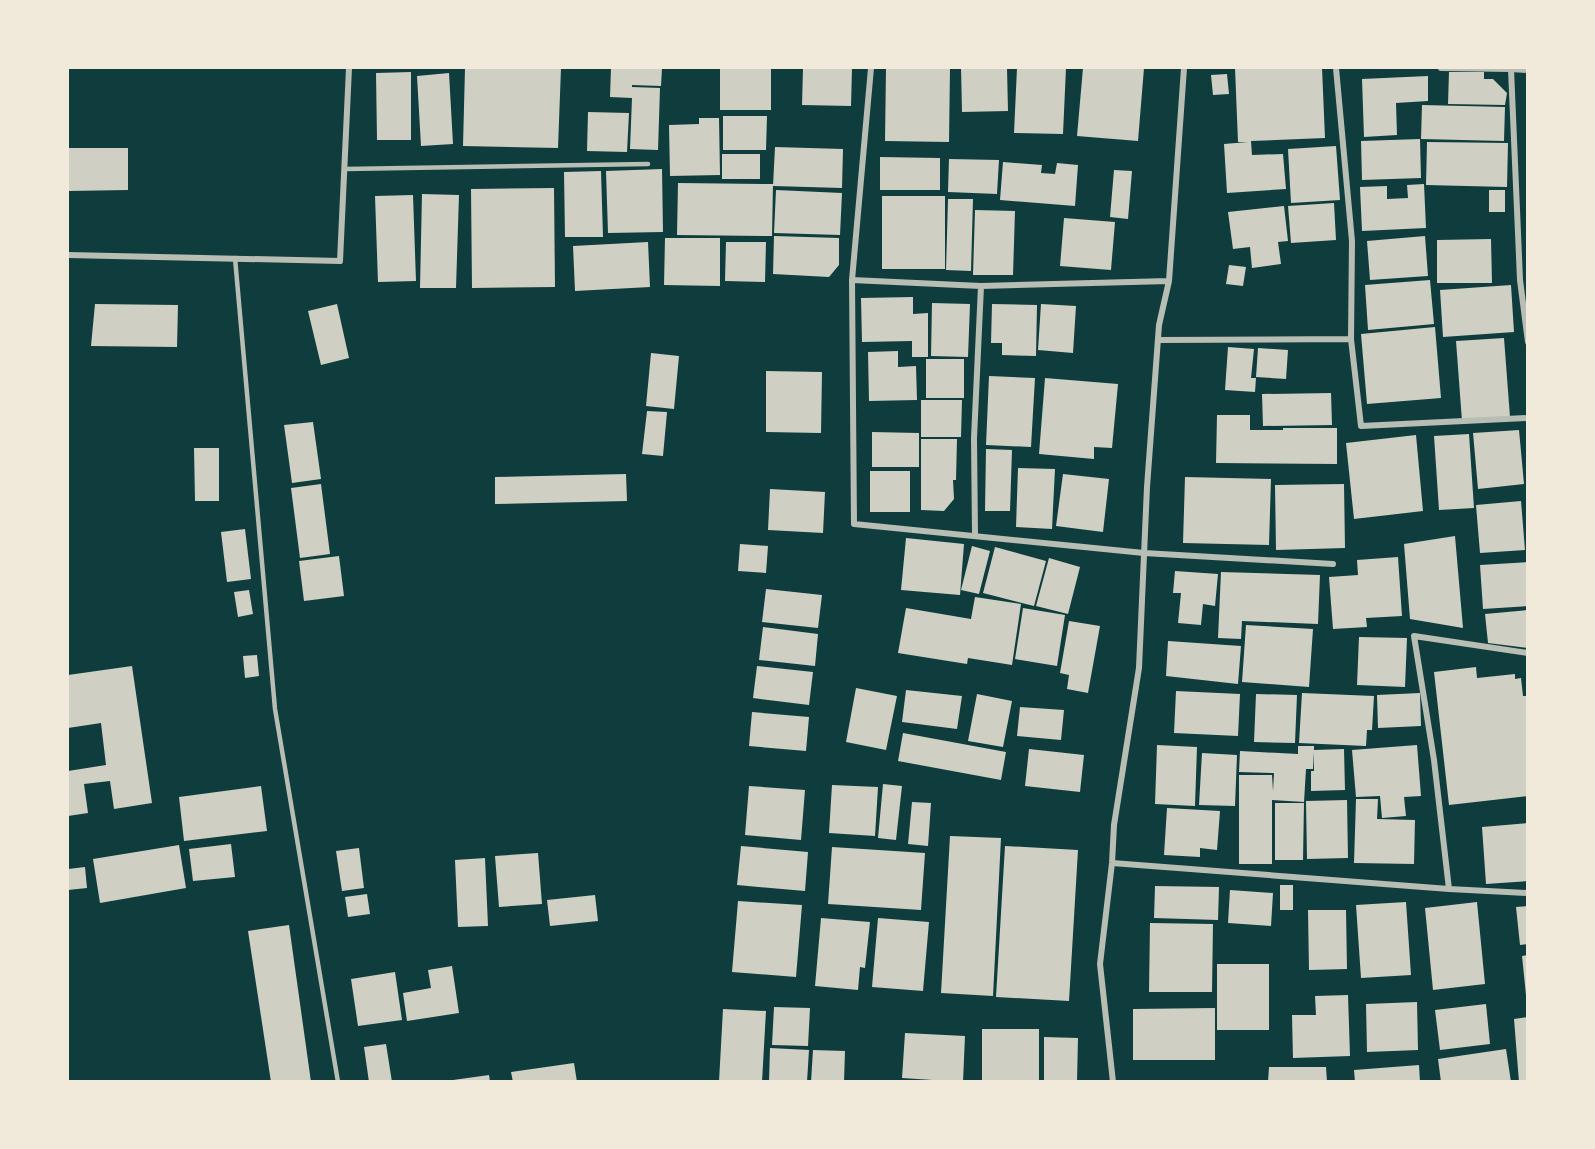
<svg xmlns="http://www.w3.org/2000/svg" width="1595" height="1149" font-family="Figtree,sans-serif">
	<style>
		.building { fill: #cfcfc3 }
		.lines { fill: none; stroke-linecap: round; stroke-linejoin: round }
		.service { stroke: #b8beb3; stroke-width: 4.5 }
		.minor { stroke: #b8beb3; stroke-width: 6 }
	</style>
	<rect width="100%" height="100%" fill="#0f3d3e"/>
	<!-- building -->
	<path class="building" d="M465,68H561L558,148L463,146Z
		M611,68H662L661,86L632,85V87L660,88L658,150L630,149L632,98L610,97Z
		M720,68H771V110H720Z
		M803,68H852L851,106L802,105Z
		M886,68H950L949,142L885,141Z
		M961,68H1007L1008,111L962,112Z
		M1017,68H1066L1063,134L1014,133Z
		M1083,68H1144L1138,141L1077,136Z
		M1235,68H1322L1325,138L1251,141L1252,155L1283,154L1286,189L1227,193L1224,144L1248,142H1238Z
		M411,72V140H377L376,73Z
		M1449,72H1484V79H1493L1507,93L1505,105L1448,104Z
		M449,73L453,144L421,146L417,76Z
		M1227,74L1229,94L1213,95L1211,75Z
		M1428,76V101L1396,103L1397,135L1364,137L1362,79Z
		M1422,105L1505,107L1504,141L1421,139Z
		M588,112L629,113L627,152L587,151Z
		M723,116H767L766,150H723Z
		M699,118H719L720,175L670,176L669,125L699,124Z
		M1420,139L1421,178L1362,180L1361,141Z
		M1427,142L1508,143L1507,187L1426,185Z
		M1336,146L1340,200L1291,203L1288,149Z
		M775,147L843,149L842,188L773,186Z
		M68,148H128V190L68,191Z
		M722,154H760V179H722Z
		M880,157L940,158V190H880Z
		M949,159L999,160L997,194L948,192Z
		M1003,162L1042,165L1041,173L1055,174L1057,163L1078,165L1075,206L1000,200Z
		M662,169L663,232L608,233L606,171Z
		M1114,170L1132,171L1128,219L1110,217Z
		M601,171L603,237H565L564,172Z
		M678,183L773,184L772,236L677,235Z
		M1424,184L1426,228L1362,231L1360,187L1387,186V199L1408,198L1407,185Z
		M554,188L555,287L472,288L471,189Z
		M776,190L842,193L840,235L774,233Z
		M1489,190H1505V212H1489Z
		M422,194L459,195L456,288H420Z
		M413,195L416,281L378,282L375,196Z
		M882,196H945V269H882Z
		M948,199H973L971,271L946,270Z
		M1334,203L1336,240L1291,243L1288,206Z
		M1284,206L1288,241L1278,242L1281,264L1252,268L1250,247L1233,249L1228,212Z
		M975,210L1015,211L1013,275H973Z
		M1064,218L1115,222L1111,270L1060,266Z
		M774,236L839,238V265L829,277L773,274Z
		M1425,236L1428,276L1370,280L1367,241Z
		M665,238H720V286L664,285Z
		M1491,239L1492,283H1437V240Z
		M648,242L650,287L575,291L573,246Z
		M726,242H766L765,282L725,281Z
		M1229,265L1246,267L1243,286L1226,284Z
		M1430,280L1434,324L1368,330L1365,285Z
		M1511,285L1514,332L1443,337L1440,290Z
		M913,297V314L928,313V357H912V341L862,342L861,298Z
		M932,303L970,304L968,357L931,356Z
		M95,304L178,305L177,347L91,346Z
		M337,304L349,358L321,365L308,311Z
		M992,304L1037,305L1036,356L1002,355V343H991Z
		M1041,304L1076,306L1073,353L1038,350Z
		M1435,327L1441,398L1367,404L1361,334Z
		M1504,338L1510,417L1462,421L1456,341Z
		M1228,347L1254,349L1251,378H1256L1255,392L1225,390Z
		M1258,348L1288,350L1286,379L1256,377Z
		M898,351V367L916,366L917,400L869,401L868,352Z
		M651,353L679,356L674,409L646,406Z
		M926,359H964V398H926Z
		M766,371L822,372L821,433L766,432Z
		M989,376L1035,378L1031,447L986,445Z
		M1045,378L1118,384L1112,448L1094,447V459L1039,454Z
		M1331,393L1332,425L1263,426L1262,394Z
		M921,400H962L961,437H921Z
		M647,411L667,412L663,456L642,454Z
		M1217,415H1250V430H1283V428H1337V464L1216,463Z
		M313,422L321,479L292,483L284,425Z
		M1519,430L1524,484L1478,489L1473,433Z
		M872,432L919,433V467H872Z
		M1469,434L1474,508L1439,510L1434,436Z
		M1416,435L1423,511L1354,519L1346,443Z
		M921,439H957L956,480H953L954,499L944,511L921,510Z
		M194,448H219V501H195Z
		M986,449L1012,450L1010,511H985Z
		M1018,468L1055,469L1052,529L1016,527Z
		M870,471H910V512H870Z
		M626,474L627,501L495,504V477Z
		M1063,474L1109,479L1103,532L1056,526Z
		M1185,477L1271,479L1269,545L1183,543Z
		M321,484L330,554L300,558L291,488Z
		M1344,484L1345,548L1276,550L1275,485Z
		M770,489L825,492L823,533L768,530Z
		M1521,501L1525,550L1480,553L1476,505Z
		M245,529L251,579L227,582L221,532Z
		M1455,536L1463,628L1410,619L1404,544Z
		M906,538L964,544L960,595L901,590Z
		M740,544L768,546L766,573L738,571Z
		M972,546L990,551L979,594L961,590Z
		M995,547L1046,561L1034,606L983,593Z
		M339,556L344,596L304,601L299,561Z
		M1398,557L1402,616L1366,618L1367,627L1333,629L1329,577L1358,575L1357,560Z
		M1049,558L1080,567L1068,614L1036,606Z
		M1528,562V606L1483,609L1480,565Z
		M1175,571L1218,574L1215,606L1203,604L1201,625L1178,623L1181,593H1173Z
		M1221,572L1320,575L1318,624L1242,621L1241,639L1218,638Z
		M766,589L822,595L818,628L762,622Z
		M249,590L253,614L238,617L234,592Z
		M975,597L1021,604L1012,665L968,658L967,664L898,653L906,608L971,619Z
		M1023,608L1065,615L1057,666L1015,659Z
		M1528,610V648L1488,643L1485,614Z
		M1069,621L1100,626L1088,693L1067,689L1069,675L1060,673Z
		M1246,625L1313,629L1309,687L1242,682Z
		M763,627L818,634L815,666L759,660Z
		M1359,637L1407,638L1405,687L1357,685Z
		M1168,641L1241,646L1238,684L1166,676Z
		M257,655L259,676L245,678L243,656Z
		M132,666L152,803L114,809L110,781L84,784L88,813L68,816V771L106,765L101,723L68,728V675Z
		M757,666L813,672L809,705L753,698Z
		M1476,667L1477,678L1515,674V679L1521,678L1523,696H1528V796L1449,805L1434,672Z
		M856,688L897,696L886,750L846,742Z
		M906,690L962,696L957,729L902,722Z
		M1176,691L1240,694L1238,736L1174,733Z
		M1302,693L1374,696L1372,730H1367L1366,746L1299,743Z
		M1420,693L1421,726L1378,728L1377,695Z
		M977,694L1012,701L1003,747L968,741Z
		M1256,694L1297,695L1295,743L1254,742Z
		M1020,707L1064,710L1061,740L1017,736Z
		M752,712L809,717L806,751L749,746Z
		M903,733L1006,752L1001,780L898,761Z
		M1157,745L1197,747L1195,806L1155,804Z
		M1417,745L1421,796L1404,797L1406,816L1382,818L1380,796L1356,797L1352,750Z
		M1298,746H1314V750L1344,749L1345,790L1311,791V771H1314V752L1313,769H1306L1304,802L1272,800V864H1239V775H1272L1273,791L1274,773L1239,772L1240,751L1298,754Z
		M1029,749L1084,755L1080,792L1025,786Z
		M1202,753L1237,755L1235,806L1199,805Z
		M883,784L902,786L896,840L878,838Z
		M832,785L878,787L875,836L829,833Z
		M261,786L267,831L184,841L179,797Z
		M749,786L805,790L801,840L745,835Z
		M1356,799H1378L1377,819L1415,820L1414,864L1354,863Z
		M1347,800L1348,858L1307,859L1306,801Z
		M912,802L931,803L928,846L908,844Z
		M1275,803H1304L1303,860H1275Z
		M1167,808L1220,811L1217,850L1200,848V857L1164,855Z
		M1528,823V881L1486,884L1482,827Z
		M950,836L1001,838L993,996L941,993Z
		M231,844L235,877L193,881L189,849Z
		M179,845L186,888L100,903L93,859Z
		M741,846L808,852L805,891L737,885Z
		M1005,846L1078,850L1069,1001L996,997Z
		M832,847L925,853L921,910L828,904Z
		M359,848L364,888L342,891L336,851Z
		M538,853L542,904L499,907L495,856Z
		M485,858L488,926L458,927L455,860Z
		M85,867L87,888L68,890V869Z
		M1280,885H1293V910H1280Z
		M1155,886L1219,887L1218,920L1154,918Z
		M1230,890L1273,893L1271,926L1228,923Z
		M367,894L370,914L348,917L345,897Z
		M595,895L598,921L550,926L547,900Z
		M738,901L802,905L796,977L732,972Z
		M1406,902L1411,975L1361,978L1356,905Z
		M1477,902L1485,984L1433,990L1425,908Z
		M1528,906V944L1520,945L1516,907Z
		M1308,910H1346L1347,969L1309,970Z
		M821,918L870,922L865,968L860,967L858,990L815,986Z
		M878,918L929,922L923,991L872,987Z
		M1150,923L1213,924L1212,992H1149Z
		M289,925L311,1082H271L248,931Z
		M1528,955V995H1526L1522,956Z
		M1217,964H1269V1030H1217Z
		M452,966L459,1013L407,1021L403,993L431,988L428,970Z
		M395,972L402,1020L358,1026L351,979Z
		M1348,995L1350,1056L1293,1058L1292,1015H1316L1315,996Z
		M1417,1002L1418,1050L1367,1052L1366,1004Z
		M1486,1004L1490,1044L1440,1050L1435,1010Z
		M774,1007L810,1008L808,1046L772,1045Z
		M1215,1008V1060H1133V1009Z
		M723,1009L766,1011L762,1082H719Z
		M1528,1017V1082H1519L1514,1019Z
		M982,1029H1039V1082H982Z
		M905,1033L965,1036L963,1082L902,1078Z
		M1044,1037L1078,1038L1077,1082H1044Z
		M386,1044L392,1082H369L364,1047Z
		M770,1048L809,1050L807,1082H769Z
		M1506,1049L1511,1082H1441L1438,1059Z
		M813,1050L845,1051L844,1082H811Z
		M574,1063L577,1082H513L511,1072Z
		M1419,1065L1420,1082H1355L1354,1070Z
		M1269,1067H1326L1327,1082H1268Z
		M489,1075L490,1082H453V1080Z"/>
	<g class="lines">
		<!-- service -->
		<path class="service" d="M345,169L648,164
			M235,258L275,709L338,1082"/>
		<!-- minor -->
		<path class="minor" d="M871,68L852,280L854,524L1144,553L1333,564
			M1441,68L1511,69
			M1528,70L1511,69L1520,280L1528,342
			M68,255L340,261L349,68
			M852,280L981,286L1169,281
			M1351,339L1361,426L1528,418
			M1158,340L1351,339L1352,241L1336,68
			M975,535L974,438L981,286
			M1112,863L1449,889L1528,893
			M1449,889L1434,760L1414,636L1528,653
			M1113,1082L1100,964L1112,863L1114,825L1139,668L1147,487L1159,325L1169,281L1184,68"/>
	</g>
	<!-- border -->
	<rect width="1595" height="1149" fill="none" stroke="#f1e9da" stroke-width="138"/>
</svg>
